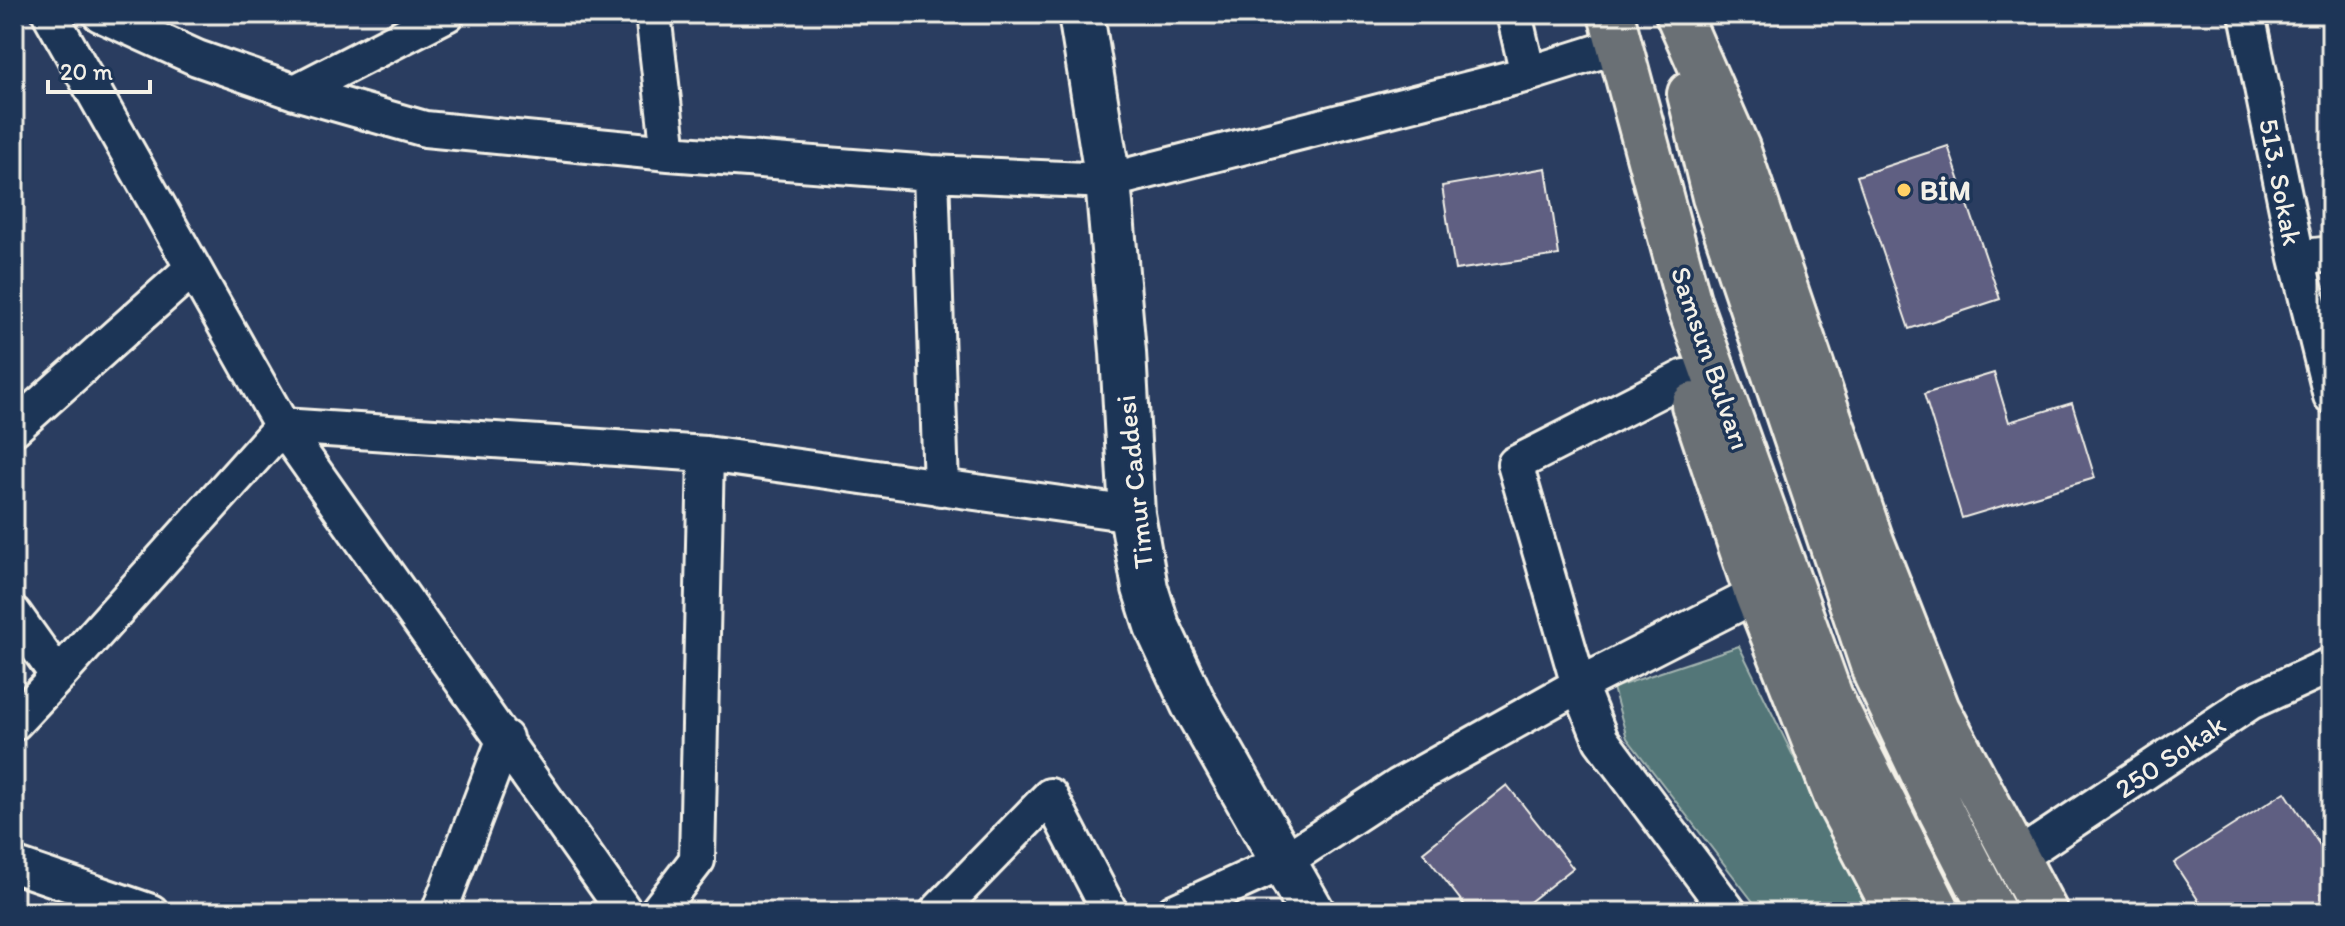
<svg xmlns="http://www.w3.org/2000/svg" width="2345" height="926" viewBox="0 0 2345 926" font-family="Itim,sans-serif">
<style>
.green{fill:#527678;stroke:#a3b4b0;stroke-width:2}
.building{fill:#5f5f82;stroke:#f4f1e8;stroke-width:2}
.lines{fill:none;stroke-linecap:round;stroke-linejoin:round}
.street-casing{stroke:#f4f1e8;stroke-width:40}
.secondary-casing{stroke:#f4f1e8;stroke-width:50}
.primary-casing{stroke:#f4f1e8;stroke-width:50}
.street{stroke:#1d3557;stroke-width:34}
.secondary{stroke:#1d3557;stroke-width:44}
.primary{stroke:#6a7074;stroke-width:44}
.poi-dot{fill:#ffd166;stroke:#1d3557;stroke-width:3}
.labels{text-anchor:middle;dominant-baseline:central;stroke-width:7;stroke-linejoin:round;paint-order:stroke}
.street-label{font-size:28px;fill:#f4f1e8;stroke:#1d3557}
.poi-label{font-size:28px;font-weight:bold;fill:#f4f1e8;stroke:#1d3557;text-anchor:start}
</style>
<rect width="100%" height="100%" fill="#2a3d60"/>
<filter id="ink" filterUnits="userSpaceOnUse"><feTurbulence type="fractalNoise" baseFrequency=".0125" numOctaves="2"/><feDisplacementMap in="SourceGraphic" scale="16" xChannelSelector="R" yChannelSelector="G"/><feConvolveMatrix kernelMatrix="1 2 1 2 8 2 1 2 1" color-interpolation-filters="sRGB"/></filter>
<g filter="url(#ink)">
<path class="green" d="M 1739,646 L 1870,912 L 1761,912 L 1627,738 L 1613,688 Z"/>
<path class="building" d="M 1948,146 L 2000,299 L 1909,329 L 1857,176 Z
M 1546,168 L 1559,255 L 1455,270 L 1442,186 Z
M 1994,373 L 2009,422 L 2072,403 L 2095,478 L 1962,518 L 1924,394 Z
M 1507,785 L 1573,868 L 1517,912 L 1470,912 L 1423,852 Z
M 2285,792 L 2331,862 L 2331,912 L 2206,912 L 2174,863 Z"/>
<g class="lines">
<defs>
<path id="street" d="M 50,14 L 282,426 L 625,912
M 100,14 L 197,58 L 295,92 L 425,129 L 669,153 L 931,173 L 1108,181 L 1528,74 L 1620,45
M 653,14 L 669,153
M 1514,14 L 1528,74
M 2247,14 L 2297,258 L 2331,396
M 295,92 L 447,14
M 931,173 L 941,488
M 2297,258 L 2331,254
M 1685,377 L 1515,464 L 1579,685 L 1601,740 L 1729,912
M 282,426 L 706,454 L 1132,514
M 14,428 L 193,268
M 14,614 L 58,676 L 14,723
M 58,676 L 282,426
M 2015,859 L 2250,702 L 2331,665
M 14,865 L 151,912
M 439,912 L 505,738
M 657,912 L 697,860 L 706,454
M 937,912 L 1050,796 L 1110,912
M 1174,912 L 1283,862 L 1399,786 L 1579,685 L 1757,594"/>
<path id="secondary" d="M 1081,14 L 1108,181 L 1123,352 L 1132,514 L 1145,588 L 1157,626 L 1193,703 L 1312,912"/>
<path id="primary" d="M 1611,14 L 1689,304 L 1830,697 L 1938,912
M 1678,14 L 1737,148 L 1871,541 L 1937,709 L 2045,912
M 1690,94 L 1715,197 L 1876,674 L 1942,813 L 1993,912
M 1694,405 L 1757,594 L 1837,798 L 1897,912"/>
</defs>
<use href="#street" class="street-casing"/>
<use href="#secondary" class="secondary-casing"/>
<use href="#primary" class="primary-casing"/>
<use href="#street" class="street"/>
<use href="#secondary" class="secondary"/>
<use href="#primary" class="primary"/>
</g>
</g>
<circle class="poi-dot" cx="1904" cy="190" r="8"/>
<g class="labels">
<g class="street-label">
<text transform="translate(2281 182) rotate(79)">513. Sokak</text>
<text transform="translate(1711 358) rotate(71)">Samsun Bulvarı</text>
<text transform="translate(1134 482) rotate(-96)">Timur Caddesi</text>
<text transform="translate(2170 756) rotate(-34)">250 Sokak</text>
</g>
<g class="poi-label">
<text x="1920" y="190">BİM</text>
</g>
</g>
<rect width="2345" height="926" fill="none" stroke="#1d3557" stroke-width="48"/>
<rect x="24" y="24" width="2297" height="878" fill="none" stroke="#f4f1e8" stroke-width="3" filter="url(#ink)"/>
<path d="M48 80v12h102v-12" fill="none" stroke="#f4f1e8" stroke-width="4"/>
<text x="60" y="80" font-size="24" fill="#f4f1e8" stroke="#1d3557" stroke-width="6" paint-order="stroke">20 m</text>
</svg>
